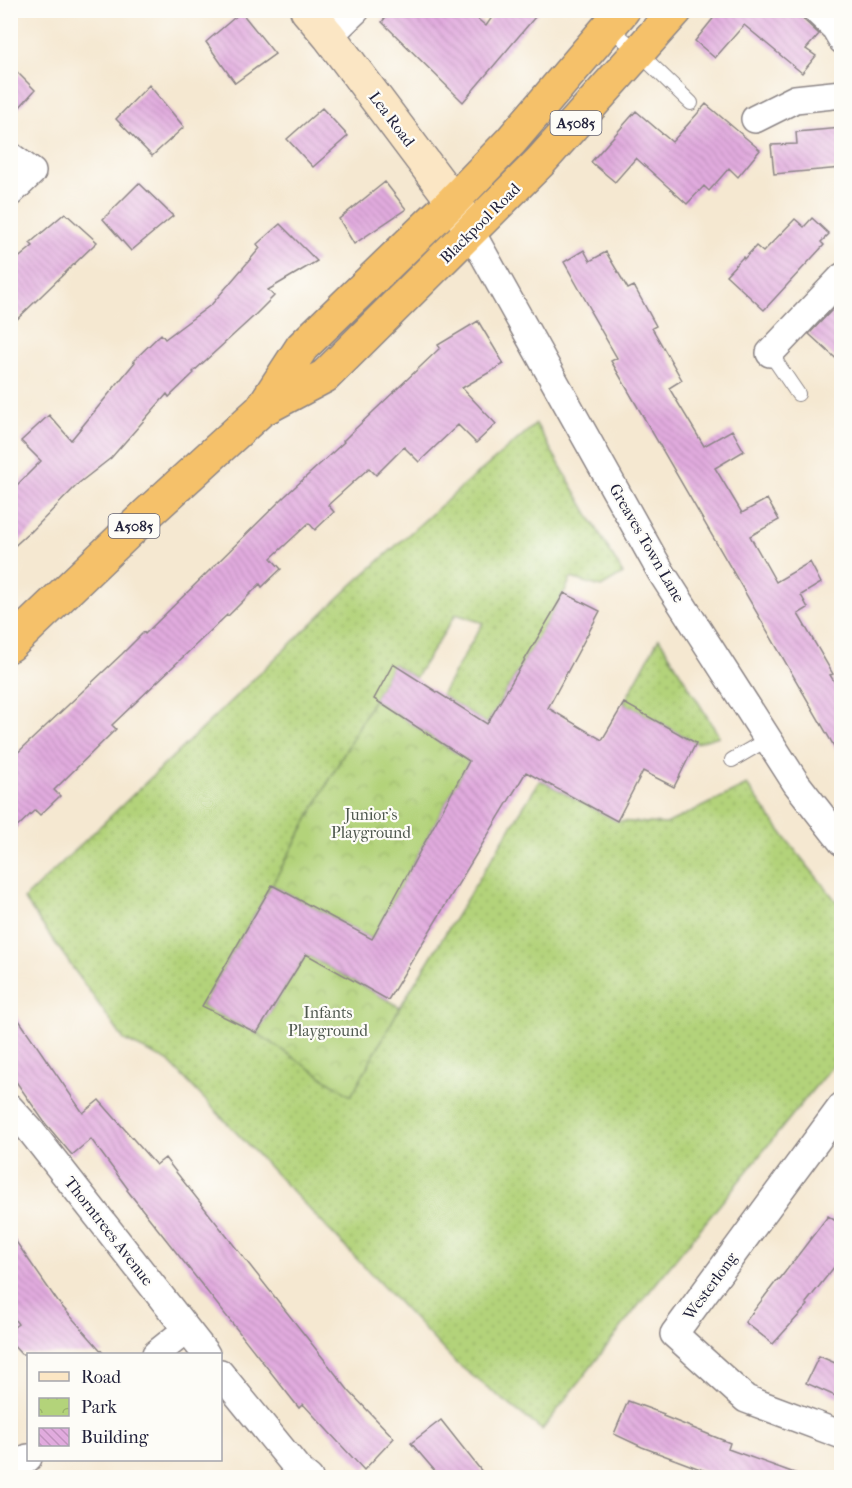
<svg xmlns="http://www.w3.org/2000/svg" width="852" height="1488" viewBox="0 0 852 1488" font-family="'IM FELL French Canon',serif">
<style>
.grass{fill:url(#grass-dots);stroke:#6a7a5a;stroke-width:1.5}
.park{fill:url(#park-crowns);stroke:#6a7a5a;stroke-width:1.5}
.building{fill:url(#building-back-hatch)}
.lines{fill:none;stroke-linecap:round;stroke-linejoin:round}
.lane-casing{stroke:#8c8586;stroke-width:16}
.street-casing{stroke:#8c8586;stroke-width:30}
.secondary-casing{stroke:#8c8586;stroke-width:36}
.highway-casing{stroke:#8c8586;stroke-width:36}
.lane{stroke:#fff;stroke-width:14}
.street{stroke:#fff;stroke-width:27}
.secondary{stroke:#fbe6c4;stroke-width:33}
.highway{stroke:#f5c16b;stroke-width:33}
.labels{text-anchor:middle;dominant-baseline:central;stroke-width:4.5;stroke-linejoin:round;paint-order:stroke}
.shield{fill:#fdfcf7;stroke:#646373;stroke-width:1.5}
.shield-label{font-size:15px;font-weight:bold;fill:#22223b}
.street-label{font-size:16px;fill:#22223b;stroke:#fdfcf7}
.park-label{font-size:16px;fill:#4e574e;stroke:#fdfcf7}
</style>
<defs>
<pattern id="grass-dots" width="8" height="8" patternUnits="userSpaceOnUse" patternTransform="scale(1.5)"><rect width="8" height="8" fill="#b3d37a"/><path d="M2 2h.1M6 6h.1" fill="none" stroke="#9ab56a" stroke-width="1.8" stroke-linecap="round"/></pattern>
<pattern id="park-crowns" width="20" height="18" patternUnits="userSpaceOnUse" patternTransform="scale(1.5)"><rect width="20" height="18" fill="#b3d37a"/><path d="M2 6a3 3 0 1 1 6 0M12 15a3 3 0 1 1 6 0" fill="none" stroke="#9ab56a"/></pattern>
<pattern id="building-back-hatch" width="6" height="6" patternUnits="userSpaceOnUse" patternTransform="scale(1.5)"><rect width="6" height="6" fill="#e1abde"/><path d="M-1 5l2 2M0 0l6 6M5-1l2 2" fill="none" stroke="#c193bf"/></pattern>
</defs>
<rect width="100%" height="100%" fill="#fdfcf7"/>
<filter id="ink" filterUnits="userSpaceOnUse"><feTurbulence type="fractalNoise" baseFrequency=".0167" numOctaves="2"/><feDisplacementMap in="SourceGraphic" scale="12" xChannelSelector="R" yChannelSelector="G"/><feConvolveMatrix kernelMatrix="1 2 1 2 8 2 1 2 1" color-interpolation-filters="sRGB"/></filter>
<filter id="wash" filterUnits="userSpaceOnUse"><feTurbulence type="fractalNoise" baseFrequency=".008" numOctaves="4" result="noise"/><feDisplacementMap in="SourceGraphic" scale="24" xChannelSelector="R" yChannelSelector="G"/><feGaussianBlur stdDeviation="1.35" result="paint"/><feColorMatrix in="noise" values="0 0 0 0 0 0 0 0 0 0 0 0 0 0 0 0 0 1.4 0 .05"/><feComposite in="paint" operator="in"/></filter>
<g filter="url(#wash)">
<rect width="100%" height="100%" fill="#f5e8d1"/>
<path class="grass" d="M 536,424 L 623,574 L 601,587 L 571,578 L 564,593 L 487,724 L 441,695 L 483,623 L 456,614 L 415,678 L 393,664 L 272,885 L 202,1006 L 257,1033 L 351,1096 L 400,1007 L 540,780 L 617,821 L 666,824 L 747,785 L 790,844 L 841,907 L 841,1055 L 645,1297 L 542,1430 L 456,1363 L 168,1061 L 124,1040 L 24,899 L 353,584 L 464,485 Z
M 659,638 L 719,736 L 696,743 L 624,703 Z"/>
<path class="park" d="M 374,699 L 469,761 L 372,939 L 272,885 Z
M 306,954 L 400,1007 L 351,1096 L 257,1033 Z"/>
<g id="blocks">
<path class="building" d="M 391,10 L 467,10 L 486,26 L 497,10 L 541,10 L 463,102 L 382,22 Z
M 720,10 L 801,10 L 801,15 L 805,21 L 819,34 L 806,49 L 816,56 L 802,73 L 744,25 L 715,58 L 695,41 Z
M 241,12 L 275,54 L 235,83 L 206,42 Z
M 10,65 L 35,90 L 10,118 Z
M 149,85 L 184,127 L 152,156 L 116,119 Z
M 706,104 L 760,150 L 738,177 L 729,168 L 709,191 L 704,186 L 687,204 L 636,158 L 615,182 L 591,162 L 636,111 L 672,142 Z
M 322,108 L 348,136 L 313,167 L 287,139 Z
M 842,128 L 842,168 L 774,174 L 771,145 L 797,144 L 796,132 Z
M 385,182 L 406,209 L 354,244 L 339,219 Z
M 139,183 L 173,216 L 131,251 L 103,219 Z
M 65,213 L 97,242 L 10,326 L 10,265 L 33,246 L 30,243 Z
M 812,218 L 829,234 L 821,242 L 824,245 L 764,310 L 726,275 L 743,257 L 744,259 L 756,246 L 763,252 L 795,219 L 804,227 Z
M 280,224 L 317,261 L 268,290 L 274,296 L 253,317 L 193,372 L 194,373 L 169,397 L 167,394 L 111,458 L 79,483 L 31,532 L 31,531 L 10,550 L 10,492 L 41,461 L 21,441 L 49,415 L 71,440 L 135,362 L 133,361 L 161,334 L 165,339 L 212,304 L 260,248 L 257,244 Z
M 584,250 L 590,261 L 606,252 L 628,289 L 634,286 L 656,326 L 652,328 L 682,380 L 669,388 L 704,446 L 732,430 L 744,451 L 715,468 L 742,513 L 767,499 L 779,520 L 750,536 L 776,582 L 810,562 L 821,583 L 801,595 L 808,608 L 798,614 L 833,674 L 830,675 L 842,694 L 842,760 L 611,361 L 617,358 L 590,311 L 591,310 L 564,262 Z
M 833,309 L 842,317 L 842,364 L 809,334 Z
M 478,321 L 504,364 L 462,388 L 496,424 L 476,443 L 458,425 L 419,462 L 404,447 L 376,475 L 369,468 L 328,505 L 334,512 L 315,530 L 309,523 L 271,558 L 281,569 L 262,587 L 260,584 L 228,616 L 227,615 L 112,725 L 116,729 L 54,790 L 60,796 L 40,815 L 35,810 L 10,834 L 10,760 L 122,654 L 144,632 L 145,634 L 284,497 L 344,442 L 343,441 L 355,429 L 440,348 L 438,345 Z
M 564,593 L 600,611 L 548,708 L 602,740 L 624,703 L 696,743 L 674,787 L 643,771 L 617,821 L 526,772 L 388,1000 L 306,954 L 257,1033 L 202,1006 L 272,885 L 372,939 L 469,761 L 374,699 L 393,664 L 487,724 Z
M 10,1007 L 83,1113 L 99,1100 L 156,1165 L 165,1158 L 349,1391 L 394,1438 L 364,1470 L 303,1404 L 299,1408 L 127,1190 L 128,1189 L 91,1139 L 72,1155 L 45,1123 L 10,1073 Z
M 828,1216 L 842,1225 L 842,1257 L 806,1303 L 808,1305 L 773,1344 L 745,1322 L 778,1279 L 779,1280 Z
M 10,1233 L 58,1302 L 104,1354 L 21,1354 L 10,1342 L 10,1330 L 18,1324 L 10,1313 Z
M 819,1356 L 842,1366 L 842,1399 L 806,1383 Z
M 628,1401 L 664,1414 L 663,1416 L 730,1443 L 728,1449 L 800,1475 L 799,1478 L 724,1478 L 642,1447 L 614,1434 Z
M 441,1420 L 487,1478 L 441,1478 L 411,1443 Z"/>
</g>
</g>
<g filter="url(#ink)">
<use href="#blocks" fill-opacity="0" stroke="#8c8586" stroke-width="1.5"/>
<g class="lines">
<defs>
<path id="lane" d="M 609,27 L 639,53 L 691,103
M 770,353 L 798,394
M 732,760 L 768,739"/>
<path id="street" d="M 816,10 L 835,28 L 842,40
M 329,36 L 356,10
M 755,119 L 795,99 L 842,94
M 10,156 L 32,172 L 10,193
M 471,232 L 661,572 L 796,783 L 842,842
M 770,353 L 842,277
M 842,1106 L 674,1334 L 746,1399 L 842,1435
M 10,1108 L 30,1130 L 206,1354
M 156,1354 L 186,1330
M 220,1373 L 298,1469 L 309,1478
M 10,1473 L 28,1458"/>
<path id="secondary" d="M 307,10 L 329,36 L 453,201 L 468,225"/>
<path id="highway" d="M 263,409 L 325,376 L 540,162 L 676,10
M 10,645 L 147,514 L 261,410 L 302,347 L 453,201 L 511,141 L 623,10"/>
</defs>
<use href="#lane" class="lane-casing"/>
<use href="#street" class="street-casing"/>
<use href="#secondary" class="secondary-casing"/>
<use href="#highway" class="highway-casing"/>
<use href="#lane" class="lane"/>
<use href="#street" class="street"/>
<use href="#secondary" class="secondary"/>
<use href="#highway" class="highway"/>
</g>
</g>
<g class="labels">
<g class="shield">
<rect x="550.5" y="111" width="51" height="24" rx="4.5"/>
<rect x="108.5" y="514" width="51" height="24" rx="4.5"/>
</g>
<g class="shield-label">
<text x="576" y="123">A5085</text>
<text x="134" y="526">A5085</text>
</g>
<g class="street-label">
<text transform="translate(392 119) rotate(53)">Lea Road</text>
<text transform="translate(480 223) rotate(-45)">Blackpool Road</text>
<text transform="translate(647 543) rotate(60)">Greaves Town Lane</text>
<text transform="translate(109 1231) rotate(52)">Thorntrees Avenue</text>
<text transform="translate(710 1286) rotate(-54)">Westerlong</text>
</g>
<g class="park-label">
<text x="371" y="814">Junior's<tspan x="371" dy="18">Playground</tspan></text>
<text x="328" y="1012">Infants<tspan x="328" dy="18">Playground</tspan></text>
</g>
</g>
<rect width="852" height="1488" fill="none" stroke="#fdfcf7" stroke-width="36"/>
<rect x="27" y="1353" width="195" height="108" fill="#fdfcf7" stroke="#a5a5ac" stroke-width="1.5"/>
<rect x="39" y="1372" width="30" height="9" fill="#fbe6c4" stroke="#a5a5ac" stroke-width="1.5"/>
<text x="81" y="1383" font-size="18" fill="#22223b">Road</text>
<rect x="39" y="1398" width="30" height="18" fill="url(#park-crowns)" stroke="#a5a5ac" stroke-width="1.5"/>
<text x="81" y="1413" font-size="18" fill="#22223b">Park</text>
<rect x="39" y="1428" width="30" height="18" fill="url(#building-back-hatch)" stroke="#a5a5ac" stroke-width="1.5"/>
<text x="81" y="1443" font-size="18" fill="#22223b">Building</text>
</svg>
